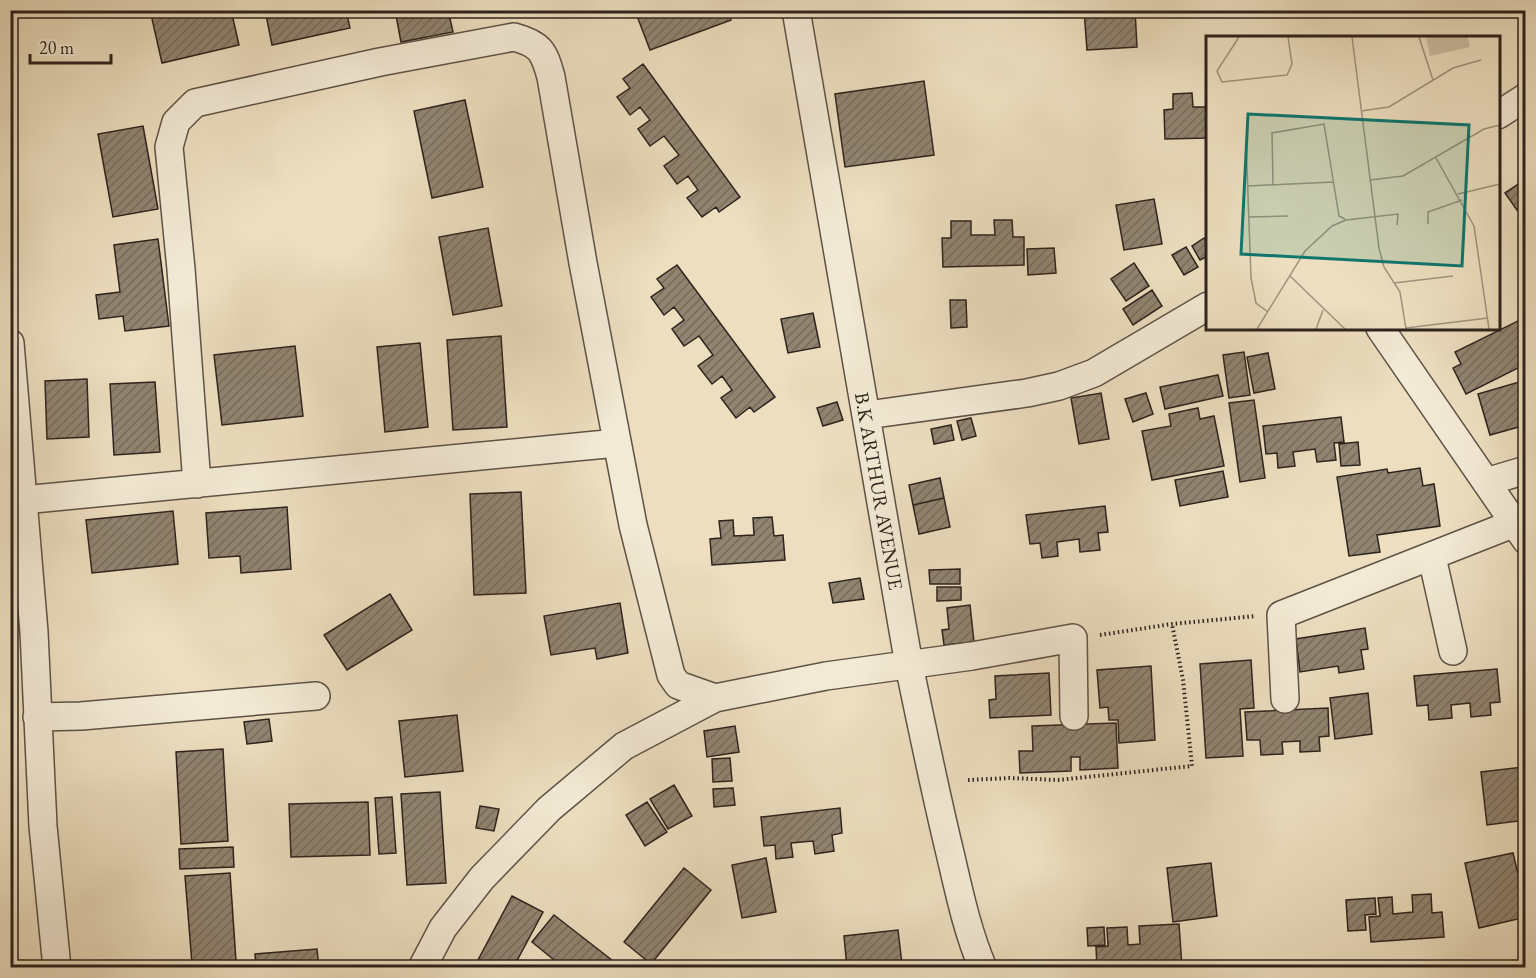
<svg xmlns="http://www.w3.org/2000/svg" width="1536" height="978" viewBox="0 0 1536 978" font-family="'EB Garamond',serif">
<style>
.building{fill:url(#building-hatch);stroke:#2e231d;stroke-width:1.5}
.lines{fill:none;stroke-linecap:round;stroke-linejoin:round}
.minor-casing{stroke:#5e5246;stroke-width:30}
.path{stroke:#2e231d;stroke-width:4;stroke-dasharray:1.5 3;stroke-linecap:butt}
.minor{stroke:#f3ead5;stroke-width:27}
.labels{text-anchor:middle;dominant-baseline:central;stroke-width:5;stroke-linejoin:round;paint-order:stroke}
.street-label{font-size:20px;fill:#2e231d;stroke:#f3ead5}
.inset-road{fill:none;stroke:#a0937e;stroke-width:1.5}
.view{fill:#0f766e;fill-opacity:0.15;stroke:#0f766e;stroke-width:3}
.inset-edge{fill:none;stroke:#2e231d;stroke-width:3}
</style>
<defs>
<pattern id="building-hatch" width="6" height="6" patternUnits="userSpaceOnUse" patternTransform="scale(1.5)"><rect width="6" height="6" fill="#918471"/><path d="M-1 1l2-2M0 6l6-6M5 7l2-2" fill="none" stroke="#776c5c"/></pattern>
</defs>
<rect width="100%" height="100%" fill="#ecdebf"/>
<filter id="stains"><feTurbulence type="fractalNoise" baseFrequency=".00333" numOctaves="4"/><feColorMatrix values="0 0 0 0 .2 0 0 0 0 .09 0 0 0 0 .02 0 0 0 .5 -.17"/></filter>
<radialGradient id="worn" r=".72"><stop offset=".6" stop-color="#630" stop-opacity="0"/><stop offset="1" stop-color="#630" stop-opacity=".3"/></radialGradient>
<path class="building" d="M 150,10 L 231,10 L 239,45 L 162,63 Z
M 265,10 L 346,10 L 350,28 L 272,45 Z
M 395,10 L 448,10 L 453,32 L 401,42 Z
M 652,10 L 727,10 L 731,20 L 650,50 L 637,16 Z
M 1084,10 L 1135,10 L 1137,47 L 1087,50 Z
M 643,64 L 740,197 L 719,212 L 716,207 L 702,217 L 687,198 L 698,190 L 688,176 L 677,184 L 664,166 L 679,155 L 664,136 L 650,146 L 638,129 L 650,120 L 640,107 L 630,115 L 617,97 L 630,88 L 623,79 Z
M 924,81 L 934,155 L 845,167 L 835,94 Z
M 1192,93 L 1193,107 L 1208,107 L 1208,138 L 1165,139 L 1164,110 L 1173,109 L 1173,94 Z
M 465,100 L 483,187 L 432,198 L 414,111 Z
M 143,126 L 158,209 L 113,217 L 98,134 Z
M 1526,179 L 1526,223 L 1505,193 Z
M 1154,199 L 1162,244 L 1124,250 L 1116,205 Z
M 994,220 L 1012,220 L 1013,237 L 1024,237 L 1024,265 L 943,267 L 942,238 L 951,238 L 951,221 L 971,221 L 971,235 L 995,235 Z
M 488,228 L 502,306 L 453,315 L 439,237 Z
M 1204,238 L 1208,244 L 1208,256 L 1200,260 L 1192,246 Z
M 158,239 L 169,326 L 125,331 L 123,316 L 99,319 L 96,295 L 120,292 L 114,245 Z
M 1186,247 L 1198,267 L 1184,275 L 1172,255 Z
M 1054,248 L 1056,273 L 1028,275 L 1027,249 Z
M 1134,263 L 1149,286 L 1126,301 L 1111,279 Z
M 677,265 L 775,397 L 754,412 L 750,407 L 736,418 L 721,398 L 732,390 L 722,376 L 712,384 L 698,366 L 713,355 L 699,336 L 684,346 L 672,329 L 684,320 L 674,307 L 664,315 L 651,297 L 664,288 L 657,279 Z
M 1152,290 L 1162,306 L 1133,325 L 1123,309 Z
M 950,300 L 966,300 L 967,327 L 951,328 Z
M 813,313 L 820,347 L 788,353 L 781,319 Z
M 1526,317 L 1526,364 L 1466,394 L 1453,368 L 1461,364 L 1455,352 Z
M 501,336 L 507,427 L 453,430 L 447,340 Z
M 420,343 L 428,427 L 385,432 L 377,347 Z
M 295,346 L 303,416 L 222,425 L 214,355 Z
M 1244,352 L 1250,395 L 1229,398 L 1223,355 Z
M 1268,353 L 1275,389 L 1254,393 L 1247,357 Z
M 1218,375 L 1223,396 L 1165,409 L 1160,387 Z
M 87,379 L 89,437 L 47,439 L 45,381 Z
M 1526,380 L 1526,425 L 1490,435 L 1478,394 Z
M 155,382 L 160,452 L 114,455 L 110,384 Z
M 1101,393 L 1109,439 L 1079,444 L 1071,398 Z
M 1146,393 L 1153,414 L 1133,422 L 1125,399 Z
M 1254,400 L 1265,478 L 1240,482 L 1229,403 Z
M 837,402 L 843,420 L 823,426 L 817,408 Z
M 1198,408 L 1200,419 L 1214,416 L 1224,466 L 1152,480 L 1142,431 L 1171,426 L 1169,414 Z
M 1341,417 L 1344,442 L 1334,443 L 1336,460 L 1317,462 L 1315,449 L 1293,452 L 1295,466 L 1278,468 L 1277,453 L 1266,454 L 1263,426 Z
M 971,418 L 976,436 L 962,440 L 957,421 Z
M 951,425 L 954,440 L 934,444 L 931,429 Z
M 1358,442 L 1360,465 L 1341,466 L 1339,444 Z
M 1420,468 L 1423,486 L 1434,484 L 1440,526 L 1377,535 L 1380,552 L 1349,556 L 1337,477 L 1387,469 L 1388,473 Z
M 1223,471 L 1228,497 L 1180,506 L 1175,480 Z
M 940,478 L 944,498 L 913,505 L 909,485 Z
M 521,492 L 526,593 L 474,595 L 470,494 Z
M 944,498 L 950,527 L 919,534 L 913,505 Z
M 1105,506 L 1108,532 L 1098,533 L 1100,550 L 1080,552 L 1079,539 L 1057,542 L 1058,556 L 1042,558 L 1040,543 L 1030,544 L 1026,515 Z
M 287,507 L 291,569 L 241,573 L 240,556 L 209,558 L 206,513 Z
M 173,511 L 178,564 L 92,573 L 86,520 Z
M 772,517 L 774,536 L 783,535 L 785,560 L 712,565 L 710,539 L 721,538 L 719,521 L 733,520 L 734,536 L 754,535 L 753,518 Z
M 960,569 L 960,584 L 930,584 L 929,570 Z
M 860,578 L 864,599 L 833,603 L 829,583 Z
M 937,587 L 961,587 L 961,600 L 937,601 Z
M 390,594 L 412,630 L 347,670 L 324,635 Z
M 620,603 L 628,653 L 597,659 L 595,648 L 551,655 L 544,616 Z
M 970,605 L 974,642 L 944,645 L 942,630 L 949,629 L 947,608 Z
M 1365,628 L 1368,649 L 1361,650 L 1364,669 L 1339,673 L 1338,666 L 1300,672 L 1296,639 Z
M 10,655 L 14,655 L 15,689 L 10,689 Z
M 1251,660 L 1254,708 L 1240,709 L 1243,756 L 1206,758 L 1200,664 Z
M 1151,666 L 1155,740 L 1119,743 L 1118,720 L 1109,720 L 1108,707 L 1100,708 L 1097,670 Z
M 1497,669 L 1500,702 L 1490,703 L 1491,715 L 1471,717 L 1470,703 L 1451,705 L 1452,718 L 1429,720 L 1428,705 L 1417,706 L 1414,676 Z
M 1049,673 L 1051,715 L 990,718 L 989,700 L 996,699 L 995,676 Z
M 1368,693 L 1372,734 L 1335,739 L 1330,698 Z
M 1328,708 L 1329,736 L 1319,737 L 1320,751 L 1300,752 L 1300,741 L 1282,742 L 1283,754 L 1261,755 L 1260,740 L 1247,740 L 1245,712 Z
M 457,715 L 463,771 L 405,777 L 399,721 Z
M 269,719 L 272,741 L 247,744 L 244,722 Z
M 1116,723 L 1118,768 L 1080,770 L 1080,757 L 1071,757 L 1071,771 L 1020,773 L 1019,751 L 1033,751 L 1032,726 Z
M 735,726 L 739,752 L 707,757 L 704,731 Z
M 223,749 L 228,841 L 181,844 L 176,752 Z
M 730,758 L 732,781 L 713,782 L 712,759 Z
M 1523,767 L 1526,820 L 1487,825 L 1481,772 Z
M 674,785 L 692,816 L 668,829 L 650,799 Z
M 733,788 L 735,805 L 714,807 L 713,789 Z
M 440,792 L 446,883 L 407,885 L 401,794 Z
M 392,797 L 396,853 L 379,854 L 375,798 Z
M 368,802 L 370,855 L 291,857 L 289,804 Z
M 647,802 L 667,832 L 645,846 L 626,815 Z
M 480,806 L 499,809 L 494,831 L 476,828 Z
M 840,808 L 842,833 L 832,835 L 834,851 L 815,854 L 813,841 L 791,843 L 793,857 L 776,859 L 775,845 L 764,846 L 761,817 Z
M 233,847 L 234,867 L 180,869 L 179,849 Z
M 1513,853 L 1526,908 L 1526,917 L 1479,928 L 1465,863 Z
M 766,858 L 776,912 L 742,918 L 732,865 Z
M 1211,863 L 1217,916 L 1173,922 L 1167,868 Z
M 684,868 L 711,890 L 651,964 L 624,942 Z
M 230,873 L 236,961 L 192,964 L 185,876 Z
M 1431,894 L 1432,913 L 1442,912 L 1444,937 L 1371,942 L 1369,917 L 1380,916 L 1378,898 L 1392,897 L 1393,914 L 1413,912 L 1412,895 Z
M 512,896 L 543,912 L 513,968 L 493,968 L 478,960 Z
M 1375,898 L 1376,914 L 1365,915 L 1366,930 L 1348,931 L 1346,900 Z
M 554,915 L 622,968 L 564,968 L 532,942 Z
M 1179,924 L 1182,967 L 1097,968 L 1096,947 L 1108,946 L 1107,928 L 1127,927 L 1128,945 L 1140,944 L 1139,926 Z
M 1104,927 L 1105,945 L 1088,946 L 1087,928 Z
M 898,930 L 902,964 L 870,968 L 847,968 L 844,936 Z
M 317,949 L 319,968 L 256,968 L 255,954 Z"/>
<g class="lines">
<defs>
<path id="minor" d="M 796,10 L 909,665 C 922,728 935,791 950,853 C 959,891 967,931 983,968
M 1498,115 L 1526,97
M 1380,328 L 1526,540
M 10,343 L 34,632 L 43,826 L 57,968
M 867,415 L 1027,393 L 1059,386 L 1094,373 L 1208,306
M 1486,482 L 1526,470
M 197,484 L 181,269 L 169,147 L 176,122 L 195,103 L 380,62 L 514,37 C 540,44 544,51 551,77 L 583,263 L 633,525 L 671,675 L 678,685 L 715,698
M 23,500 L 617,443
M 1432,557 L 1453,651
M 1285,699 L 1281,615 L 1515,523
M 37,717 L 81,716 L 316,696
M 422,968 L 443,928 L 482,878 L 549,809 L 624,746 L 715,698 L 826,676 L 972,656 L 1073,638 L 1074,716"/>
</defs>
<use href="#minor" class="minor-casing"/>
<path class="path" d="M 1100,635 L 1172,624 L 1256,616
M 968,780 L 1009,778 L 1058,780 L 1192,766 L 1183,680 L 1172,624"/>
<use href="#minor" class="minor"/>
</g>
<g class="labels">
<g class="street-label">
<text transform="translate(879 491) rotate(80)">B.K ARTHUR AVENUE</text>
</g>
</g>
<g transform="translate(1206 36)">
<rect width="294" height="294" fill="#ecdebf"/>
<path d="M 220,1 L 262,1 L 264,11 L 224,20 Z" fill="#ccbea3"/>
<path class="inset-road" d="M 33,1 L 11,35 L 16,46 L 81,39 L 86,28 L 82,1M 146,1 L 173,212 L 178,231 L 194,256 L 200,293M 213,1 L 227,44M 155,75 L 183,71 L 247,32 L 275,24M 40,104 L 45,242 L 50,267 L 62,276M 230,122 L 268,190 L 283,293M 164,144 L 197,140 L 278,93 L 294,89M 67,149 L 66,97 L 118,88 L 133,180 L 139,183M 42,150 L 127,146M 252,158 L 294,148M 42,181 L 82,180M 222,188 L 222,176 L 256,164M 84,240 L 139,293M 188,247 L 247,240M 200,292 L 282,282M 51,293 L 99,215 L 126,190 L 140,184 L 192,178 L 191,189M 110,293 L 117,274"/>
<path class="view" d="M 42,78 L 263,89 L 256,230 L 35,218 Z"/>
<rect width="294" height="294" class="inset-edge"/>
</g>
<rect width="1536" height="978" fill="none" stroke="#ecdebf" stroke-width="36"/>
<rect x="12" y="12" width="1512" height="954" fill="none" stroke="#2e231d" stroke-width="3"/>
<rect x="18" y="18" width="1500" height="942" fill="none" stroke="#2e231d" stroke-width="1.5"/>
<path d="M30 54v9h81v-9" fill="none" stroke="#2e231d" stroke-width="3"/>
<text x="39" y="54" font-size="18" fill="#2e231d" stroke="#f3ead5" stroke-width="4.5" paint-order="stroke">20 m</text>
<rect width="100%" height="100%" filter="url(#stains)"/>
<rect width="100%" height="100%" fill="url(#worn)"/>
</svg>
